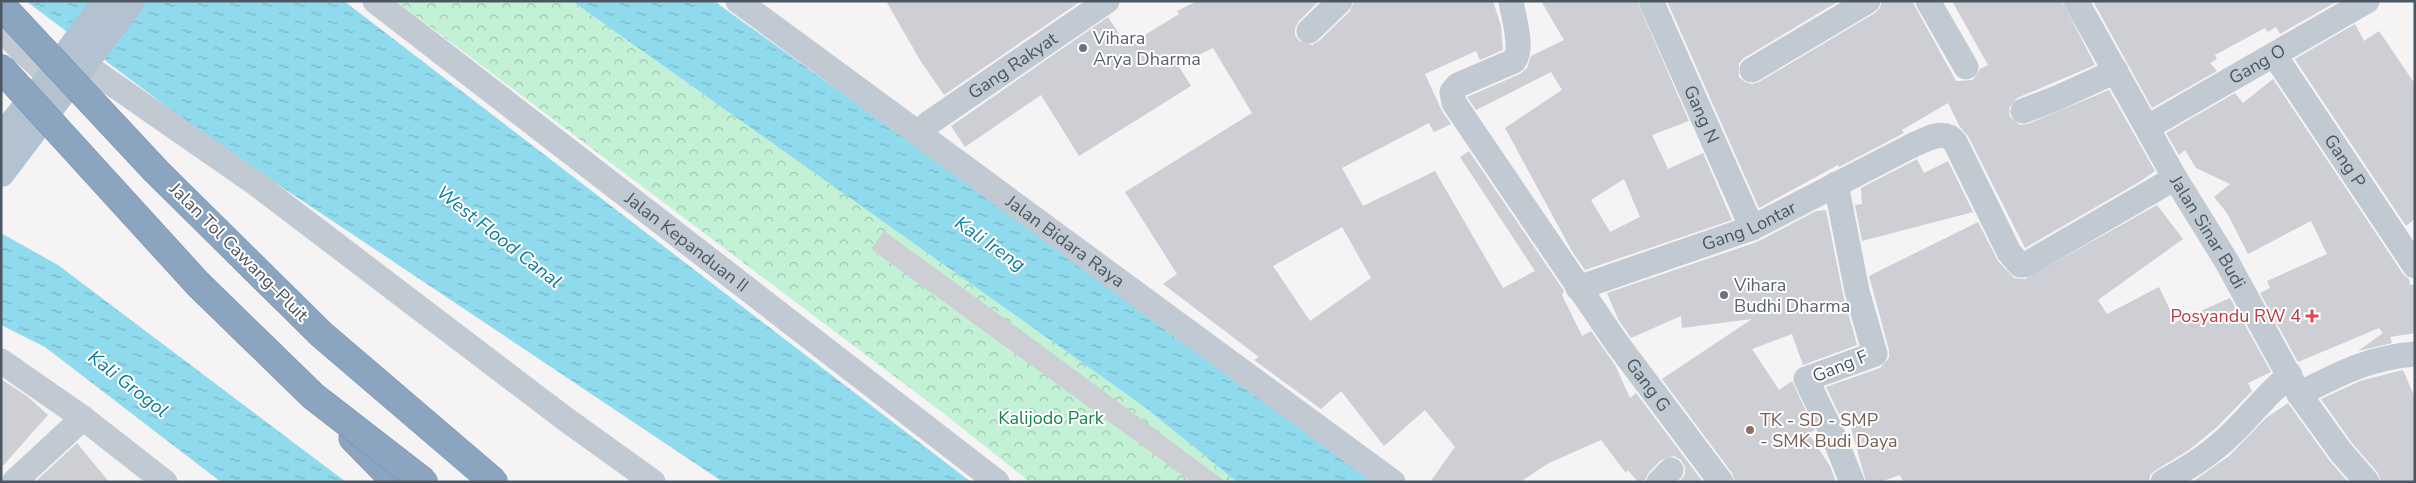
<svg xmlns="http://www.w3.org/2000/svg" width="2416" height="483" viewBox="0 0 2416 483" font-family="'Nunito Sans',sans-serif">
<style>
.forest{fill:url(#forest-crowns)}
.water{fill:url(#water-ripples)}
.building{fill:#cdcfd5;fill-rule:evenodd}
.lines{fill:none;stroke-linecap:round;stroke-linejoin:round}
.highway-casing{stroke:#7690ad;stroke-width:29}
.minor{stroke:#c1cad2;stroke-width:25}
.major{stroke:#b3c2d1;stroke-width:28}
.highway{stroke:#8ba5c1;stroke-width:28}
.highway-bridge-casing{stroke:#7690ad;stroke-width:29;stroke-linecap:butt}
.highway-bridge{stroke:#8ba5c1;stroke-width:28}
.worship-dot{fill:#6b7280;stroke:#fff;stroke-width:2}
.health-dot{fill:#e0444e;stroke:#fff;stroke-width:2}
.education-dot{fill:#8d6e63;stroke:#fff;stroke-width:2}
.labels{text-anchor:middle;dominant-baseline:central;stroke-width:4;stroke-linejoin:round;paint-order:stroke}
.worship-label{font-size:18px;fill:#5b616d;stroke:#fff;text-anchor:start}
.street-label{font-size:18px;fill:#4a5661;stroke:#fff}
.health-label{font-size:18px;fill:#be3a42;stroke:#fff;text-anchor:end}
.park-label{font-size:18px;fill:#17864f;stroke:#fff}
.education-label{font-size:18px;fill:#785e54;stroke:#fff;text-anchor:start}
.water-label{font-size:19px;font-style:italic;fill:#0c7c9b;stroke:#fff}
</style>
<defs>
<pattern id="forest-crowns" width="20" height="18" patternUnits="userSpaceOnUse" patternTransform="scale(1.25)"><rect width="20" height="18" fill="#c3f1d5"/><path d="M2 6a3 3 0 1 1 6 0M12 15a3 3 0 1 1 6 0" fill="none" stroke="#a0c6b0"/></pattern>
<pattern id="water-ripples" width="26" height="14" patternUnits="userSpaceOnUse" patternTransform="scale(1.25)"><rect width="26" height="14" fill="#90daee"/><path d="M2 4q2-2 4 0t4 0M15 11q2-2 4 0t4 0" fill="none" stroke="#78b4c4"/></pattern>
</defs>
<rect width="100%" height="100%" fill="#f5f3f3"/>
<path class="forest" d="M 396,1 L 572,1 L 1146,408 L 1237,482 L 1030,482 L 947,416 Z"/>
<path class="water" d="M 26,1 L 344,1 L 971,482 L 723,482 L 207,137 Z
M 572,1 L 714,1 L 1385,482 L 1237,482 L 1146,408 Z
M 1,233 L 58,265 L 346,482 L 221,482 L 45,347 L 1,325 Z"/>
<path class="building" d="M 886,1 L 1081,1 L 944,95 L 920,60 Z
M 1197,1 L 1319,1 L 1299,21 L 1295,28 L 1295,35 L 1299,41 L 1312,45 L 1319,41 L 1350,11 L 1354,1 L 1493,1 L 1501,26 L 1503,50 L 1480,60 L 1476,51 L 1425,74 L 1442,111 L 1451,124 L 1434,132 L 1429,123 L 1342,168 L 1363,206 L 1435,171 L 1503,288 L 1535,271 L 1460,157 L 1469,151 L 1564,291 L 1562,295 L 1582,336 L 1591,331 L 1615,365 L 1630,398 L 1636,393 L 1703,482 L 1680,482 L 1685,474 L 1685,467 L 1681,460 L 1674,456 L 1661,460 L 1649,472 L 1645,480 L 1638,482 L 1628,470 L 1626,473 L 1601,440 L 1549,463 L 1520,482 L 1430,482 L 1455,447 L 1425,410 L 1384,446 L 1341,391 L 1321,409 L 1254,360 L 1259,357 L 1163,284 L 1177,274 L 1125,192 L 1252,113 L 1213,48 L 1178,65 L 1191,86 L 1079,156 L 1041,95 L 965,147 L 951,126 L 1108,17 L 1127,46 L 1179,14 L 1177,11 ZM 1342,227 L 1371,278 L 1310,321 L 1273,266 Z
M 1541,1 L 1637,1 L 1689,121 L 1652,135 L 1668,169 L 1703,153 L 1732,220 L 1585,270 L 1573,253 L 1505,128 L 1562,90 L 1551,72 L 1476,110 L 1467,97 L 1520,74 L 1527,68 L 1531,56 L 1564,40 ZM 1624,179 L 1640,217 L 1610,232 L 1591,200 Z
M 1667,1 L 1839,1 L 1744,58 L 1739,63 L 1739,77 L 1745,82 L 1752,84 L 1759,82 L 1875,13 L 1880,8 L 1882,1 L 1912,1 L 1956,81 L 1973,80 L 1980,69 L 1988,65 L 1952,1 L 2062,1 L 2095,65 L 2017,98 L 2009,108 L 2010,117 L 2020,125 L 2028,124 L 2109,90 L 2155,171 L 2139,182 L 2025,248 L 1968,136 L 1960,127 L 1948,103 L 1902,130 L 1904,133 L 1839,167 L 1838,165 L 1759,208 Z
M 2093,1 L 2338,1 L 2280,34 L 2276,27 L 2268,32 L 2265,28 L 2215,55 L 2217,59 L 2210,63 L 2217,71 L 2152,108 Z
M 2355,24 L 2364,41 L 2379,31 L 2415,84 L 2415,219 L 2406,226 L 2296,61 L 2295,59 Z
M 2273,79 L 2403,274 L 2409,279 L 2410,285 L 2415,284 L 2415,333 L 2390,337 L 2392,343 L 2358,351 L 2383,333 L 2379,328 L 2298,362 L 2260,293 L 2270,288 L 2267,281 L 2327,254 L 2311,221 L 2248,254 L 2227,213 L 2214,197 L 2230,184 L 2196,168 L 2185,150 L 2179,155 L 2166,133 L 2235,93 L 2243,103 Z
M 1917,159 L 1924,173 L 1948,161 L 1973,212 L 1862,241 L 1855,205 L 1862,204 L 1861,188 Z
M 2157,205 L 2183,239 L 2098,300 L 2107,314 L 2159,287 L 2176,322 L 2230,298 L 2271,372 L 2248,383 L 2252,391 L 2217,427 L 2189,450 L 2156,470 L 2150,475 L 2149,482 L 1903,482 L 1900,475 L 1880,482 L 1866,482 L 1846,410 L 1839,414 L 1826,387 L 1880,368 L 1889,358 L 1889,350 L 1869,276 L 1978,222 L 1998,261 L 2014,278 L 2025,279 Z
M 1826,210 L 1843,294 L 1857,345 L 1803,365 L 1792,334 L 1752,349 L 1779,390 L 1792,381 L 1815,430 L 1809,434 L 1830,466 L 1836,482 L 1735,482 L 1732,473 L 1662,379 L 1752,319 L 1682,328 L 1681,316 L 1631,338 L 1618,319 L 1607,293 L 1757,242 L 1816,211 Z
M 884,231 L 1044,347 L 1226,482 L 1192,482 L 871,249 Z
M 2403,370 L 2415,398 L 2415,482 L 2381,482 L 2378,473 L 2352,443 L 2321,399 L 2360,381 Z
M 1,379 L 28,397 L 48,415 L 1,468 Z
M 2288,403 L 2329,460 L 2348,482 L 2192,482 L 2229,456 L 2266,418 Z
M 77,443 L 109,482 L 35,482 Z"/>
<g class="lines">
<defs>
<path id="highway" d="M 353,438 L 396,482"/>
</defs>
<use href="#highway" class="highway-casing"/>
<g class="minor">
<path id="s1" d="M 375,1 L 997,482"/>
<path id="s2" d="M 738,1 L 1393,482"/>
<path id="s3" d="M 1511,1 C 1513,16 1524,49 1514,61 L 1458,85 L 1452,92 L 1454,103 L 1616,342 L 1721,482"/>
<path id="s4" d="M 1651,1 L 1752,228"/>
<path d="M 1928,1 L 1966,67"/>
<path id="s5" d="M 2076,1 L 2175,178 L 2227,262 L 2299,394 L 2341,452 L 2367,482"/>
<path d="M 1,28 L 20,49 L 65,90"/>
<path d="M 1309,31 L 1340,1"/>
<path id="s6" d="M 2275,56 L 2415,266"/>
<path d="M 85,65 L 255,183 L 564,418 L 653,482"/>
<path d="M 1752,70 L 1868,1"/>
<path d="M 2023,111 L 2057,98 L 2116,71"/>
<path id="s7" d="M 2148,127 L 2367,1"/>
<path id="s8" d="M 919,132 L 929,123 L 1107,1"/>
<path d="M 1836,184 L 1857,291 L 1875,354 L 1806,379 L 1834,437 L 1852,482"/>
<path id="s9" d="M 1578,288 L 1752,228 L 1915,144 C 1928,139 1944,128 1955,142 L 2009,252 L 2020,265 L 2025,265 L 2175,178"/>
<path d="M 1,361 L 83,418 L 165,482"/>
<path d="M 2299,394 C 2341,373 2368,358 2415,354"/>
<path d="M 14,482 L 83,418"/>
<path d="M 1659,482 L 1671,470"/>
<path d="M 2163,482 C 2186,469 2208,456 2227,438 C 2249,418 2266,394 2290,375"/>
</g>
<path class="major" d="M 1,138 L 50,78 L 106,1
M 1,173 L 131,1"/>
<use href="#highway" class="highway"/>
<defs>
<path id="highway-bridge" d="M 1,5 L 156,171 L 321,334 L 494,482
M 1,68 L 198,284 L 313,396 L 424,482"/>
</defs>
<use href="#highway-bridge" class="highway-bridge-casing"/>
<use href="#highway-bridge" class="highway-bridge"/>
</g>
<g class="worship-dot">
<circle cx="1083" cy="48" r="5"/>
<circle cx="1724" cy="295" r="5"/>
</g>
<path class="health-dot" d="M2309.5 308.5h5v5h5v5h-5v5h-5v-5h-5v-5h5z"/>
<circle class="education-dot" cx="1750" cy="430" r="5"/>
<g class="labels">
<g class="worship-label">
<text x="1093" y="38">Vihara<tspan x="1093" dy="21">Arya Dharma</tspan></text>
<text x="1734" y="285">Vihara<tspan x="1734" dy="21">Budhi Dharma</tspan></text>
</g>
<g class="street-label">
<text stroke="none"><textPath href="#s7" startOffset="126">Gang O</textPath></text>
<text stroke="none"><textPath href="#s8" startOffset="115">Gang Rakyat</textPath></text>
<text stroke="none"><textPath href="#s4" startOffset="124">Gang N</textPath></text>
<text stroke="none"><textPath href="#s6" startOffset="126">Gang P</textPath></text>
<text stroke="none"><textPath href="#s9" startOffset="182">Gang Lontar</textPath></text>
<text stroke="none"><textPath href="#s5" startOffset="266">Jalan Sinar Budi</textPath></text>
<text stroke="none"><textPath href="#s2" startOffset="406">Jalan Bidara Raya</textPath></text>
<text stroke="none"><textPath href="#s1" startOffset="394">Jalan Kepanduan II</textPath></text>
<text transform="translate(239 252) rotate(45)">Jalan Tol Cawang–Pluit</text>
<text transform="translate(1840 366) rotate(-22)">Gang F</text>
<text stroke="none"><textPath href="#s3" startOffset="485">Gang G</textPath></text>
</g>
<g class="health-label">
<text x="2301" y="316">Posyandu RW 4</text>
</g>
<g class="park-label">
<text x="1051" y="418">Kalijodo Park</text>
</g>
<g class="education-label">
<text x="1760" y="420">TK - SD - SMP<tspan x="1760" dy="21">- SMK Budi Daya</tspan></text>
</g>
<g class="water-label">
<text transform="translate(499 237) rotate(38)">West Flood Canal</text>
<text transform="translate(990 244) rotate(35)">Kali Ireng</text>
<text transform="translate(128 384) rotate(38)">Kali Grogol</text>
</g>
</g>
<rect width="2416" height="483" fill="none" stroke="#4a5661" stroke-width="5"/>
</svg>
